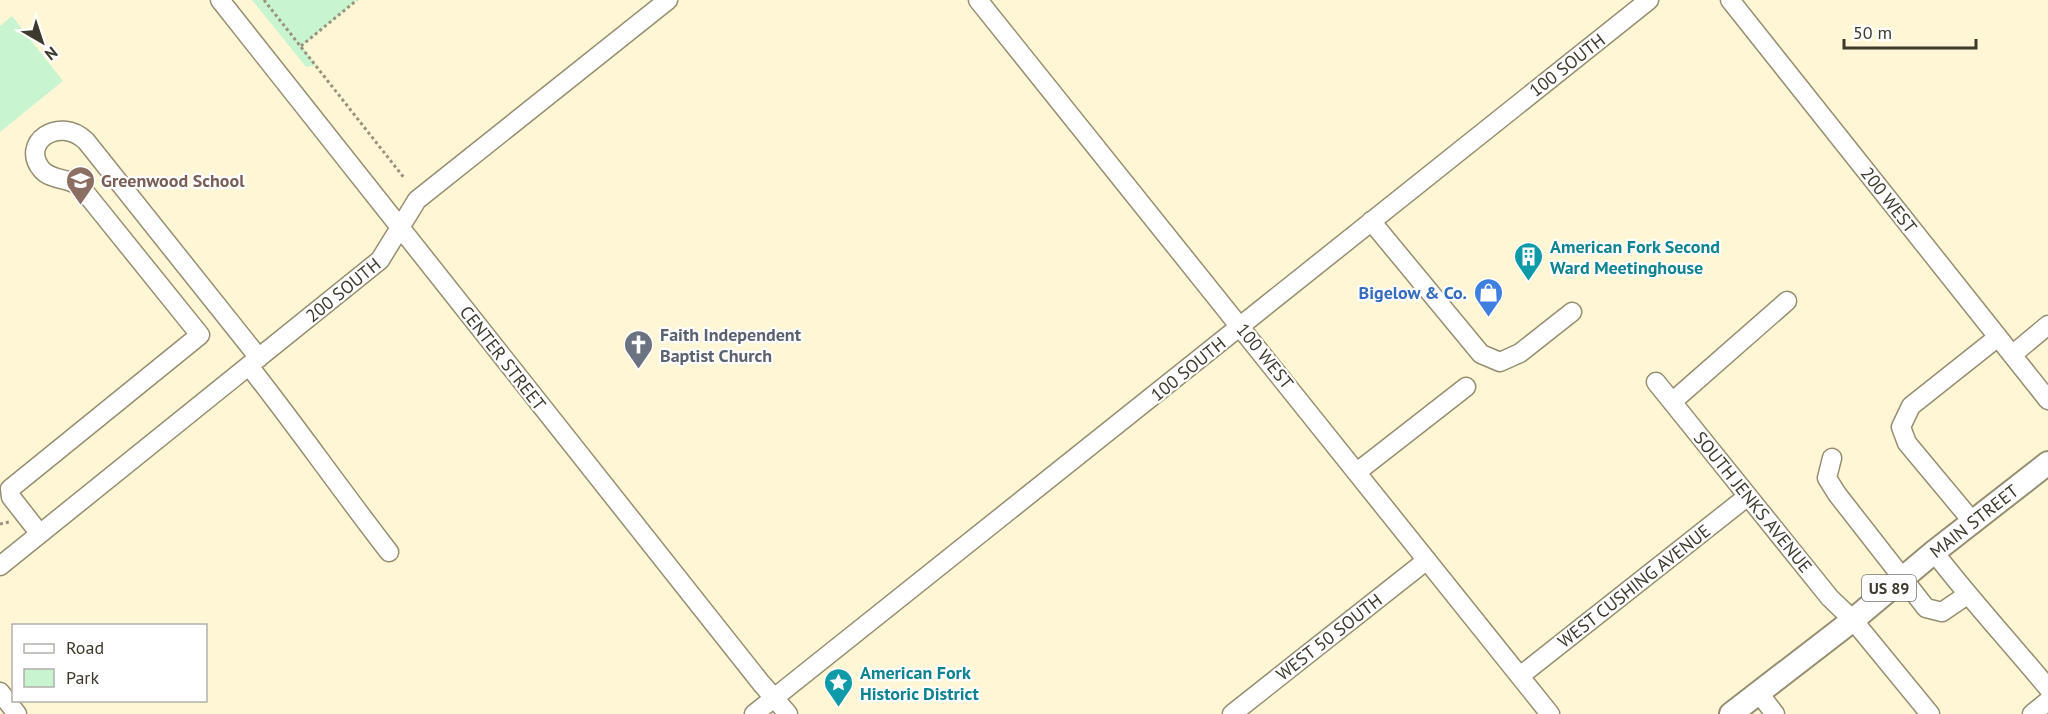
<svg xmlns="http://www.w3.org/2000/svg" width="2048" height="714" viewBox="0 0 2048 714" font-family="'PT Sans',sans-serif">
<style>
.green{fill:#c8f5cf}
.lines{fill:none;stroke-linecap:round;stroke-linejoin:round}
.minor-casing{stroke:#968e71;stroke-width:21}
.major-casing{stroke:#968e71;stroke-width:26}
.path{stroke:#99927d;stroke-width:3;stroke-dasharray:3 3;stroke-linecap:butt}
.minor{stroke:#fff;stroke-width:18}
.major{stroke:#fff;stroke-width:22}
.labels{text-anchor:middle;dominant-baseline:central;stroke-width:4.5;stroke-linejoin:round;paint-order:stroke}
.shield{fill:#fff;stroke:#77746c;stroke-width:1.5}
.shield-label{font-size:16px;font-weight:bold;fill:#3d392d}
.street-label{font-size:18px;fill:#3d392d;stroke:#fff}
.education-label{font-size:18px;font-weight:bold;fill:#785e54;stroke:#fff;text-anchor:start}
.culture-label{font-size:18px;font-weight:bold;fill:#0d838f;stroke:#fff;text-anchor:start}
.shop-label{font-size:18px;font-weight:bold;fill:#366cbe;stroke:#fff;text-anchor:end}
.worship-label{font-size:18px;font-weight:bold;fill:#5b616d;stroke:#fff;text-anchor:start}
</style>
<rect width="100%" height="100%" fill="#fff6d6"/>
<path class="green" d="M 252,0 L 357,0 L 302,46 L 316,65 L 306,67 Z
M 12,16 L 63,81 L 0,132 L 0,26 Z"/>
<g class="lines">
<defs>
<path id="minor" d="M 220,0 L 761,683 L 788,714
M 978,0 L 1550,714
M 1730,0 L 2048,400
M 1371,221 L 1481,354 L 1500,362 L 1520,353 L 1572,312
M 2012,355 L 2048,325
M 249,366 C 297,427 341,490 389,552
M 1656,382 L 1830,598 L 1853,620 L 1930,714
M 1672,402 L 1787,301
M 1832,458 L 1827,478 L 1837,494 L 1926,608 L 1942,612 L 1967,595
M 1357,472 L 1466,387
M 1972,521 L 1907,443 L 1901,427 L 1911,406 L 1998,337
M 40,534 L 11,497 L 10,489 L 200,335 L 80,186 C 68,178 51,180 42,170 C 19,143 59,115 86,141 L 259,358
M 1934,552 C 1970,599 2010,642 2048,688
M 0,566 L 380,260 L 417,200 L 668,0
M 1520,676 L 1748,496
M 0,692 L 17,714
M 1758,692 L 1775,714
M 754,714 L 1649,0
M 1232,714 L 1427,560
M 2032,714 L 2048,701"/>
<path id="major" d="M 1731,714 L 1853,620 L 1934,552 L 2048,463"/>
</defs>
<use href="#minor" class="minor-casing"/>
<use href="#major" class="major-casing"/>
<path class="path" d="M 264,0 L 405,179
M 301,46 L 357,0
M 0,524 L 9,522"/>
<use href="#minor" class="minor"/>
<use href="#major" class="major"/>
</g>
<defs>
<symbol id="school-pin" viewBox="-11 -11 22 30"><path d="M0 17L-7.5 6A9.5 9.5 0 1 1 7.5 6Z" fill="#8d6e63" stroke="#fff"/><path d="M0-5L7-2L0 1L-7-2ZM-4 1L0 2.5L4 1V4Q0 6-4 4Z" fill="#fff"/></symbol>
<symbol id="building-pin" viewBox="-11 -11 22 30"><path d="M0 17L-7.5 6A9.5 9.5 0 1 1 7.5 6Z" fill="#0f9aa8" stroke="#fff"/><path d="M-4-6H4V6H1V3H-1V6H-4ZM-2.5-4.3h1.7v1.8h-1.7ZM.8-4.3h1.7v1.8H.8ZM-2.5-1h1.7V.8h-1.7ZM.8-1h1.7V.8H.8Z" fill="#fff"/></symbol>
<symbol id="shop-pin" viewBox="-11 -11 22 30"><path d="M0 17L-7.5 6A9.5 9.5 0 1 1 7.5 6Z" fill="#3f7fe0" stroke="#fff"/><path d="M-5-2.5h2.3a2.7 3.5 0 0 1 5.4 0H5L5.5 6h-11ZM-1.5-2.5h3a1.5 2.3 0 0 0-3 0Z" fill="#fff"/></symbol>
<symbol id="church-pin" viewBox="-11 -11 22 30"><path d="M0 17L-7.5 6A9.5 9.5 0 1 1 7.5 6Z" fill="#6b7280" stroke="#fff"/><path d="M-1.2-6h2.4v3.5h3.3v2.4h-3.3V6h-2.4V-.1h-3.3v-2.4h3.3Z" fill="#fff"/></symbol>
<symbol id="sight-pin" viewBox="-11 -11 22 30"><path d="M0 17L-7.5 6A9.5 9.5 0 1 1 7.5 6Z" fill="#0f9aa8" stroke="#fff"/><path d="M0-6L1.8-2.2L6-1.7L2.9 1.2L3.7 5.4L0 3.3L-3.7 5.4L-2.9 1.2L-6-1.7L-1.8-2.2Z" fill="#fff"/></symbol>
</defs>
<g fill-rule="evenodd">
<use href="#school-pin" x="64" y="164" width="33" height="45"/>
<use href="#building-pin" x="1512" y="240" width="33" height="45"/>
<use href="#shop-pin" x="1472" y="276" width="33" height="45"/>
<use href="#church-pin" x="622" y="328" width="33" height="45"/>
<use href="#sight-pin" x="822" y="666" width="33" height="45"/>
</g>
<g class="labels">
<rect class="shield" x="1862" y="575" width="54" height="26" rx="4.5"/>
<g class="shield-label">
<text x="1889" y="588">US 89</text>
</g>
<g class="street-label">
<text transform="translate(1567 65) rotate(-38)">100 SOUTH</text>
<text transform="translate(1889 200) rotate(52)">200 WEST</text>
<text transform="translate(343 290) rotate(-39)">200 SOUTH</text>
<text transform="translate(1265 356) rotate(51)">100 WEST</text>
<text transform="translate(503 358) rotate(52)">CENTER STREET</text>
<text transform="translate(1188 369) rotate(-39)">100 SOUTH</text>
<text transform="translate(1753 502) rotate(51)">SOUTH JENKS AVENUE</text>
<text transform="translate(1974 521) rotate(-38)">MAIN STREET</text>
<text transform="translate(1634 586) rotate(-38)">WEST CUSHING AVENUE</text>
<text transform="translate(1329 637) rotate(-38)">WEST 50 SOUTH</text>
</g>
<g class="education-label">
<text x="101" y="180">Greenwood School</text>
</g>
<g class="culture-label">
<text x="1550" y="246">American Fork Second<tspan x="1550" dy="21">Ward Meetinghouse</tspan></text>
<text x="860" y="672">American Fork<tspan x="860" dy="21">Historic District</tspan></text>
</g>
<g class="shop-label">
<text x="1467" y="292">Bigelow &amp; Co.</text>
</g>
<g class="worship-label">
<text x="660" y="334">Faith Independent<tspan x="660" dy="21">Baptist Church</tspan></text>
</g>
</g>
<rect x="12" y="624" width="195" height="78" fill="#ffffff" stroke="#b1b0ab" stroke-width="1.5"/>
<rect x="24" y="644" width="30" height="9" fill="#ffffff" stroke="#b1b0ab" stroke-width="1.5"/>
<text x="66" y="654" font-size="18" fill="#3d392d">Road</text>
<rect x="24" y="669" width="30" height="18" fill="#c8f5cf" stroke="#b1b0ab" stroke-width="1.5"/>
<text x="66" y="684" font-size="18" fill="#3d392d">Park</text>
<g transform="translate(42 42) rotate(141)" stroke="#ffffff" stroke-width="4.5" paint-order="stroke">
<path d="M0-4.5L10 22L0 15L-10 22Z" fill="#3d392d"/>
<text y="-9" font-size="16" font-weight="bold" text-anchor="middle" fill="#3d392d">N</text>
</g>
<path d="M1844 39v9h132v-9" fill="none" stroke="#3d392d" stroke-width="3"/>
<text x="1853" y="39" font-size="18" fill="#3d392d" stroke="#ffffff" stroke-width="4.5" paint-order="stroke">50 m</text>
</svg>
